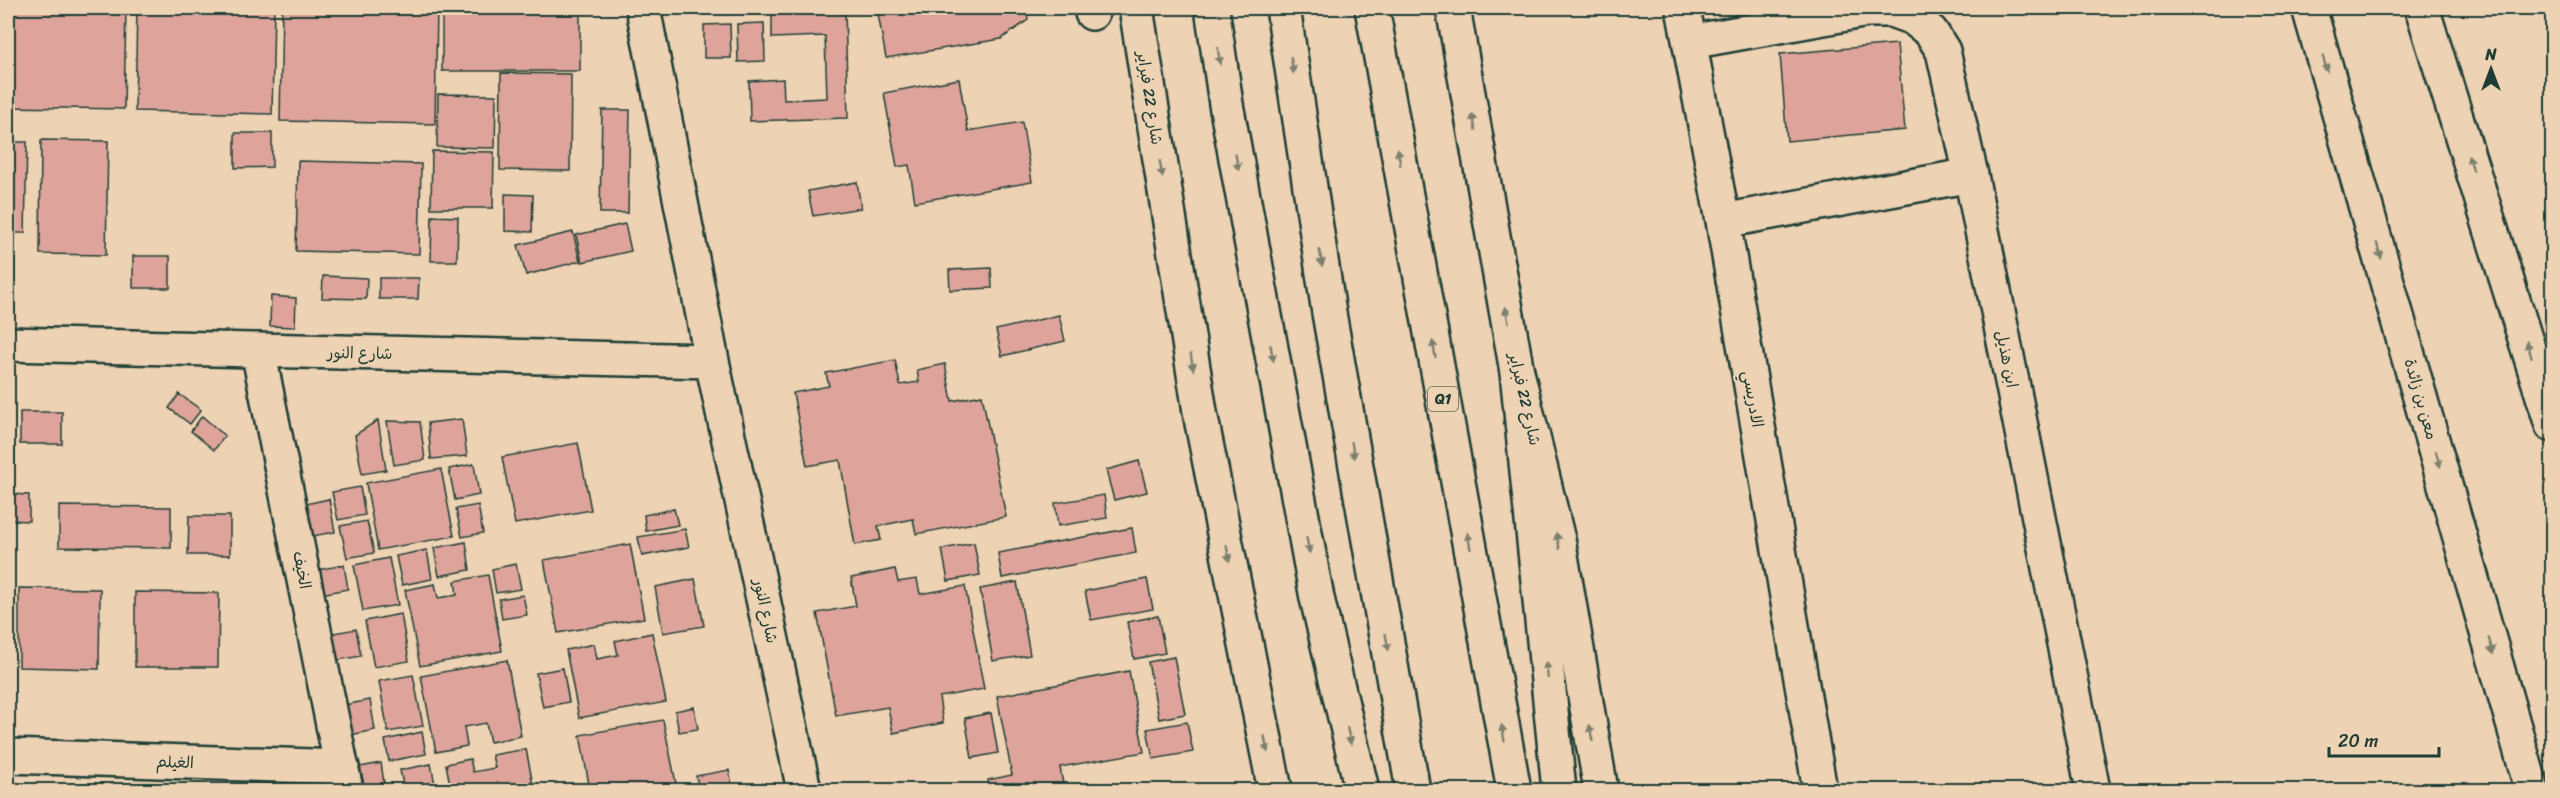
<svg xmlns="http://www.w3.org/2000/svg" width="2560" height="798" viewBox="0 0 2560 798" font-family="Sriracha,'Playpen Sans Arabic',sans-serif">
<style>
.building{fill:#dea49b;stroke:#1f3d34;stroke-width:1.5}
.lines{fill:none;stroke-linecap:round;stroke-linejoin:round}
.minor-casing{stroke:#1f3d34;stroke-width:38}
.major-casing{stroke:#1f3d34;stroke-width:38}
.highway-casing{stroke:#1f3d34;stroke-width:38}
.minor{stroke:#edd2b4;stroke-width:33}
.major{stroke:#edd2b4;stroke-width:33}
.highway{stroke:#edd2b4;stroke-width:33}
.oneway{fill:#7c806e}
.labels{text-anchor:middle;dominant-baseline:central;stroke-width:4.5;stroke-linejoin:round;paint-order:stroke}
.shield{fill:#edd2b4;stroke:#5d6a5a;stroke-width:1.5}
.shield-label{font-size:15px;font-weight:bold;fill:#1f3d34}
.street-label{font-size:16px;fill:#1f3d34;stroke:#edd2b4}
</style>
<rect width="100%" height="100%" fill="#edd2b4"/>
<filter id="ink" filterUnits="userSpaceOnUse"><feTurbulence type="fractalNoise" baseFrequency=".0167" numOctaves="2"/><feDisplacementMap in="SourceGraphic" scale="12" xChannelSelector="R" yChannelSelector="G"/><feConvolveMatrix kernelMatrix="1 2 1 2 8 2 1 2 1" color-interpolation-filters="sRGB"/></filter>
<g filter="url(#ink)">
<path class="building" d="M 8,8 L 126,8 L 124,109 L 8,107 Z
M 137,8 L 274,8 L 272,114 L 135,111 Z
M 282,8 L 437,8 L 435,124 L 280,121 Z
M 442,8 L 580,8 L 580,71 L 442,71 Z
M 877,8 L 1026,8 L 1028,20 L 1001,39 L 886,58 Z
M 845,11 L 848,118 L 750,121 L 749,81 L 783,79 L 784,100 L 827,98 L 825,36 L 772,38 L 772,13 Z
M 764,23 L 765,61 L 738,62 L 737,24 Z
M 730,24 L 731,58 L 704,58 L 704,25 Z
M 1897,44 L 1905,130 L 1787,141 L 1780,54 Z
M 501,73 L 571,74 L 570,171 L 500,170 Z
M 959,79 L 968,131 L 1022,122 L 1032,182 L 915,202 L 909,165 L 897,167 L 884,93 Z
M 438,94 L 496,95 L 495,148 L 437,147 Z
M 602,110 L 630,110 L 628,213 L 600,213 Z
M 235,133 L 272,133 L 272,167 L 235,168 Z
M 41,140 L 108,141 L 106,255 L 40,254 Z
M 8,142 L 27,142 L 25,233 L 8,233 Z
M 432,151 L 494,152 L 493,208 L 431,208 Z
M 298,161 L 421,164 L 419,254 L 296,251 Z
M 857,182 L 861,208 L 813,216 L 808,191 Z
M 505,194 L 533,195 L 532,232 L 505,231 Z
M 432,216 L 458,217 L 457,261 L 431,261 Z
M 625,224 L 631,251 L 582,262 L 576,235 Z
M 573,232 L 580,261 L 526,275 L 518,245 Z
M 133,256 L 170,256 L 170,288 L 133,288 Z
M 991,268 L 992,288 L 950,290 L 949,270 Z
M 323,276 L 367,278 L 366,299 L 322,298 Z
M 379,278 L 419,278 L 418,299 L 379,299 Z
M 271,296 L 296,298 L 295,327 L 270,326 Z
M 1059,315 L 1065,341 L 1002,356 L 996,330 Z
M 895,360 L 900,385 L 919,382 L 917,370 L 945,364 L 952,401 L 982,395 L 1006,517 L 916,534 L 913,519 L 878,526 L 881,540 L 855,545 L 840,460 L 807,466 L 793,393 L 829,386 L 826,373 Z
M 179,394 L 201,410 L 190,424 L 169,408 Z
M 20,412 L 62,412 L 62,444 L 20,444 Z
M 202,416 L 225,436 L 214,450 L 191,431 Z
M 462,419 L 467,456 L 431,459 L 428,423 Z
M 378,420 L 386,470 L 362,474 L 355,435 Z
M 387,421 L 420,422 L 425,460 L 394,465 Z
M 578,443 L 591,510 L 515,524 L 502,457 Z
M 1139,461 L 1147,492 L 1114,500 L 1106,470 Z
M 474,464 L 479,495 L 455,500 L 449,469 Z
M 441,469 L 454,536 L 378,550 L 366,483 Z
M 360,487 L 365,515 L 338,520 L 332,492 Z
M 8,494 L 29,495 L 29,521 L 8,520 Z
M 1104,495 L 1107,518 L 1058,526 L 1055,503 Z
M 329,499 L 335,532 L 307,537 L 301,505 Z
M 478,505 L 483,533 L 462,537 L 456,509 Z
M 59,506 L 171,507 L 171,548 L 59,547 Z
M 674,509 L 678,525 L 646,531 L 644,515 Z
M 189,516 L 230,516 L 230,555 L 188,555 Z
M 367,521 L 374,553 L 347,558 L 340,526 Z
M 1132,528 L 1136,553 L 1002,578 L 998,553 Z
M 685,529 L 689,547 L 642,556 L 638,537 Z
M 466,542 L 470,570 L 439,576 L 434,548 Z
M 974,543 L 980,575 L 948,581 L 942,549 Z
M 630,544 L 644,618 L 558,633 L 544,560 Z
M 427,550 L 432,579 L 402,585 L 396,556 Z
M 389,558 L 398,605 L 363,611 L 354,565 Z
M 516,564 L 521,589 L 496,593 L 492,569 Z
M 344,565 L 348,589 L 321,594 L 316,570 Z
M 895,569 L 898,582 L 917,579 L 920,594 L 965,586 L 984,689 L 939,697 L 943,723 L 893,733 L 888,707 L 836,716 L 817,613 L 856,606 L 851,578 Z
M 488,575 L 502,651 L 420,666 L 405,590 L 435,584 L 438,598 L 457,595 L 455,581 Z
M 695,579 L 704,626 L 663,633 L 655,587 Z
M 1147,579 L 1153,609 L 1091,620 L 1085,591 Z
M 1017,582 L 1030,655 L 993,661 L 980,589 Z
M 19,588 L 100,589 L 99,669 L 19,667 Z
M 135,592 L 219,593 L 218,667 L 135,667 Z
M 523,595 L 527,615 L 502,619 L 499,599 Z
M 401,614 L 409,661 L 374,667 L 365,621 Z
M 1158,616 L 1165,653 L 1134,659 L 1127,622 Z
M 356,629 L 361,656 L 333,661 L 328,634 Z
M 652,633 L 666,702 L 579,718 L 566,650 L 594,644 L 597,659 L 618,655 L 615,641 Z
M 1174,657 L 1185,714 L 1159,719 L 1148,662 Z
M 507,660 L 521,736 L 490,742 L 486,723 L 464,727 L 467,746 L 436,752 L 421,676 Z
M 563,668 L 569,702 L 543,707 L 536,673 Z
M 1129,671 L 1144,752 L 1060,767 L 1064,790 L 991,790 L 988,780 L 1012,775 L 997,696 Z
M 413,675 L 423,726 L 388,732 L 379,681 Z
M 370,700 L 375,730 L 350,735 L 344,705 Z
M 694,707 L 698,729 L 679,732 L 675,711 Z
M 991,713 L 998,753 L 972,758 L 965,718 Z
M 663,720 L 677,788 L 645,790 L 645,786 L 623,790 L 590,790 L 580,735 Z
M 1187,722 L 1193,752 L 1153,759 L 1147,729 Z
M 422,732 L 426,754 L 389,761 L 385,740 Z
M 526,749 L 534,790 L 451,790 L 446,764 L 470,759 L 473,772 L 495,768 L 492,755 Z
M 381,763 L 385,790 L 365,790 L 360,767 Z
M 431,764 L 436,790 L 404,790 L 400,770 Z
M 729,770 L 733,790 L 699,790 L 696,776 Z"/>
<g class="lines">
<defs>
<path id="minor" d="M 643,8 L 712,361 L 804,790
M 1091,8 L 1092,13
M 1683,8 L 1723,221 L 1820,790
M 2309,8 L 2532,790
M 2422,8 L 2552,425
M 1690,42 L 1868,10 L 1891,10 L 1913,18 L 1931,32 L 1943,51 L 1971,175 L 2093,790
M 1723,221 L 1971,175
M 8,344 L 712,361
M 258,350 L 346,790
M 8,756 L 342,767"/>
<path id="major" d="M 1136,8 L 1201,418 L 1275,790
M 1453,8 L 1517,372 L 1559,544 L 1601,790"/>
<path id="highway" d="M 1212,8 L 1226,104 L 1317,598 L 1362,790
M 1283,8 L 1329,313 L 1413,790
M 1372,8 L 1514,790
M 1517,372 L 1559,790"/>
</defs>
<use href="#minor" class="minor-casing"/>
<use href="#major" class="major-casing"/>
<use href="#highway" class="highway-casing"/>
<use href="#minor" class="minor"/>
<use href="#major" class="major"/>
<use href="#highway" class="highway"/>
</g>
<defs><path id="oneway-solid" d="M-6-.8H1V-3.2L6.5 0L1 3.2V.8H-6Z" transform="scale(1.5)"/></defs>
<g class="oneway">
<use href="#oneway-solid" transform="translate(1219 56) rotate(82)"/>
<use href="#oneway-solid" transform="translate(2325 64) rotate(74)"/>
<use href="#oneway-solid" transform="translate(1292 65) rotate(81)"/>
<use href="#oneway-solid" transform="translate(1474 122) rotate(-100)"/>
<use href="#oneway-solid" transform="translate(1399 157) rotate(-100)"/>
<use href="#oneway-solid" transform="translate(1237 162) rotate(79)"/>
<use href="#oneway-solid" transform="translate(2471 163) rotate(-107)"/>
<use href="#oneway-solid" transform="translate(1161 169) rotate(81)"/>
<use href="#oneway-solid" transform="translate(2379 251) rotate(74)"/>
<use href="#oneway-solid" transform="translate(1321 258) rotate(81)"/>
<use href="#oneway-solid" transform="translate(1507 315) rotate(-100)"/>
<use href="#oneway-solid" transform="translate(1434 349) rotate(-100)"/>
<use href="#oneway-solid" transform="translate(2529 349) rotate(-107)"/>
<use href="#oneway-solid" transform="translate(1272 353) rotate(79)"/>
<use href="#oneway-solid" transform="translate(1192 362) rotate(81)"/>
<use href="#oneway-solid" transform="translate(1353 450) rotate(80)"/>
<use href="#oneway-solid" transform="translate(2438 459) rotate(74)"/>
<use href="#oneway-solid" transform="translate(1469 541) rotate(-100)"/>
<use href="#oneway-solid" transform="translate(1558 541) rotate(-102)"/>
<use href="#oneway-solid" transform="translate(1308 545) rotate(79)"/>
<use href="#oneway-solid" transform="translate(1228 553) rotate(79)"/>
<use href="#oneway-solid" transform="translate(1387 642) rotate(80)"/>
<use href="#oneway-solid" transform="translate(2491 646) rotate(74)"/>
<use href="#oneway-solid" transform="translate(1547 670) rotate(-96)"/>
<use href="#oneway-solid" transform="translate(1503 733) rotate(-100)"/>
<use href="#oneway-solid" transform="translate(1591 733) rotate(-100)"/>
<use href="#oneway-solid" transform="translate(1349 736) rotate(77)"/>
<use href="#oneway-solid" transform="translate(1266 744) rotate(79)"/>
</g>
</g>
<g class="labels">
<rect class="shield" x="1428" y="387" width="30" height="24" rx="4.5"/>
<g class="shield-label">
<text x="1443" y="399">Q1</text>
</g>
<g class="street-label">
<text transform="translate(1150 98) rotate(81)">شارع 22 فبراير</text>
<text transform="translate(360 353) rotate(1)">شارع النور</text>
<text transform="translate(2007 359) rotate(79)">ابن هذيل</text>
<text transform="translate(1525 399) rotate(77)">شارع 22 فبراير</text>
<text transform="translate(1753 399) rotate(80)">الادريسي</text>
<text transform="translate(2421 399) rotate(74)">معن بن زائدة</text>
<text transform="translate(302 570) rotate(79)">الخيف</text>
<text transform="translate(766 611) rotate(78)">شارع النور</text>
<text transform="translate(175 762) rotate(2)">الغيلم</text>
</g>
</g>
<rect width="2560" height="798" fill="none" stroke="#edd2b4" stroke-width="30"/>
<rect x="15" y="15" width="2530" height="768" fill="none" stroke="#1f3d34" stroke-width="2" filter="url(#ink)"/>
<g transform="translate(2491 69)" stroke="#edd2b4" stroke-width="4.5" paint-order="stroke">
<path d="M0-4.5L10 22L0 15L-10 22Z" fill="#1f3d34"/>
<text y="-9" font-size="16" font-weight="bold" text-anchor="middle" fill="#1f3d34">N</text>
</g>
<path d="M2329 747v9h110v-9" fill="none" stroke="#1f3d34" stroke-width="3"/>
<text x="2338" y="747" font-size="18" fill="#1f3d34" stroke="#edd2b4" stroke-width="4.5" paint-order="stroke">20 m</text>
</svg>
